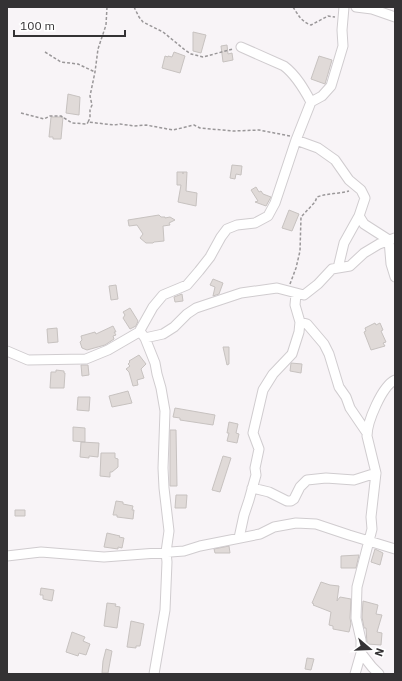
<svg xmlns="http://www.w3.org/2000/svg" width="402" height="681" viewBox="0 0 402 681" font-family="'IBM Plex Sans',sans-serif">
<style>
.building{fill:#e0dad8;stroke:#c7c2c0}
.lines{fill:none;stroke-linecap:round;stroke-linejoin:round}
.minor-casing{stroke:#d0cccf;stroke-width:11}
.path{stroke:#9a9799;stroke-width:1.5;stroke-dasharray:3 2;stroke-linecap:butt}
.minor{stroke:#fff;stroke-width:9}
</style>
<rect width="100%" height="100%" fill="#f8f4f7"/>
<path class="building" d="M 193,32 L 206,35 L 201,53 L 193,51 Z
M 227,45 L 228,54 L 232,53 L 233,60 L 223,62 L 221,46 Z
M 174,52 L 185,56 L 180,73 L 162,68 L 165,56 L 168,57 L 168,56 L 172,57 Z
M 319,56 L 332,60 L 325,84 L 311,79 Z
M 68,94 L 80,97 L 79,115 L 66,113 Z
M 51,117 L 63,117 L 61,139 L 53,139 L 53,137 L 49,137 Z
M 232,165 L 242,166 L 241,175 L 236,174 L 235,179 L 230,178 Z
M 177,172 L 183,172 L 183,174 L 183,172 L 187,172 L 186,191 L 197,193 L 196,206 L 178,202 L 181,185 L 177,185 Z
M 256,187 L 259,192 L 261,191 L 263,194 L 271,197 L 266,206 L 255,202 L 258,201 L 251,190 Z
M 289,210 L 299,214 L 292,231 L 282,228 Z
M 159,215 L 161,217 L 165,217 L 165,218 L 170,217 L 175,220 L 169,223 L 170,225 L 163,226 L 164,241 L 154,242 L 153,243 L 146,243 L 140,238 L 143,234 L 137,225 L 129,226 L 128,220 Z
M 213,279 L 223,283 L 219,294 L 213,296 L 215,287 L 210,285 Z
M 116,285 L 118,299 L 111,300 L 109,286 Z
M 182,294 L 183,301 L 175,302 L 174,297 Z
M 130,308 L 138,321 L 136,326 L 130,329 L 123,318 L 125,315 L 123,312 Z
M 375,323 L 376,325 L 380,323 L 383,330 L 381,331 L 386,342 L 383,343 L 385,346 L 371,350 L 364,332 L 366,331 L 365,328 Z
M 113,326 L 116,332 L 114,332 L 116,335 L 113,336 L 114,339 L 105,345 L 87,350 L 82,348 L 80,342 L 82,340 L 81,336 L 95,332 L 96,334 Z
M 57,328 L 58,342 L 48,343 L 47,329 Z
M 223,347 L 229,347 L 229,364 L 227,365 Z
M 139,355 L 146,364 L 141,369 L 144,378 L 137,380 L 138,385 L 133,386 L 129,372 L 126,369 L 130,366 L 128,364 L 130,362 L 129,361 Z
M 291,363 L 302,364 L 301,373 L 290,371 Z
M 81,365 L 88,365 L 89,375 L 82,376 Z
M 56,370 L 64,371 L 64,373 L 65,373 L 64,388 L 50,388 L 51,372 L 56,372 Z
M 128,391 L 132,403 L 112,407 L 109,396 Z
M 78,397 L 90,397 L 89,411 L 77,410 Z
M 175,408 L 215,415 L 213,425 L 180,420 L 180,418 L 173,417 Z
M 229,422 L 238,424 L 236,433 L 239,434 L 237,443 L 227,441 L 229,433 L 227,433 Z
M 73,427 L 85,428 L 85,442 L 73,441 Z
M 170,430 L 176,430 L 177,486 L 170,486 Z
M 81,442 L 99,443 L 98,457 L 89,456 L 89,458 L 80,457 Z
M 101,453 L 115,453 L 115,458 L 118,459 L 118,467 L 112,472 L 110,472 L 110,477 L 100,476 Z
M 223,456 L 231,458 L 220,492 L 212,490 Z
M 176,495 L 187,495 L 186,508 L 175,508 Z
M 116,501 L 123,502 L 123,504 L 133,506 L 132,510 L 134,510 L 133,519 L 117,517 L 117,515 L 113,515 Z
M 15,510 L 25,510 L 25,516 L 15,516 Z
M 107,533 L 120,536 L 119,537 L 124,538 L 122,548 L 118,547 L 118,549 L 104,547 Z
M 229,546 L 230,553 L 215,553 L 214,549 Z
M 375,549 L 383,553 L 380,565 L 371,562 Z
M 359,555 L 356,568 L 341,568 L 341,556 Z
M 321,582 L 330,585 L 339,586 L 337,601 L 340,597 L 351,599 L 350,618 L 351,624 L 349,632 L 333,629 L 333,626 L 329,625 L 331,612 L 313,605 L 314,604 L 312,603 Z
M 41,588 L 54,590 L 52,601 L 43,599 L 43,595 L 40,595 Z
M 363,601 L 378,605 L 376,614 L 382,615 L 377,632 L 382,633 L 381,645 L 367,644 L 366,628 L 364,628 L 362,617 Z
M 107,603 L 116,604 L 115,606 L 120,607 L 117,628 L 104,626 Z
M 131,621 L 144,624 L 140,646 L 136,646 L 136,648 L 127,647 Z
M 72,632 L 85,637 L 83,641 L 90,644 L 86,655 L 79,653 L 78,656 L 66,652 Z
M 106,649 L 112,651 L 108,673 L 102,673 L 103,661 Z
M 307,658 L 314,659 L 311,670 L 305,669 Z"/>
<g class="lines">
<defs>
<path id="minor" d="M 356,7 L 372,9 L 395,17
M 241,47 L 284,66 C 296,75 304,89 311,102
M 296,140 L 318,148 L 335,160 L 349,180 L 361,190 L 365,198 L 359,216 L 364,224 L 389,240 L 391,264 L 395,277
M 338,268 L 344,243 L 359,216
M 300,322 L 307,324 L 324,344 L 329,354 L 339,387 L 346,397 L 350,408 L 367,433
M 142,334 L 145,338 L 163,334 L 174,327 L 187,314 L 196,308 L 241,293 L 277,288 L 304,295 L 318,284 L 332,269 L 350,266 L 364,253 L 379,244 L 395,238
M 145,338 L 155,363 L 157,374 L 161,388 L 165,411 L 163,468 L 164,488 L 169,531 L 166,552 L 167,562 L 165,610 L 154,674
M 7,351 L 28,360 L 86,359 L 108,350 L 139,332 L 153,307 L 163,295 L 187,285 L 199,271 L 210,257 L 221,237 L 227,229 L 237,225 L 255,223 L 268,216 L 275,203 L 296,140 L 311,102 L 322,96 L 331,86 L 343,46 L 342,30 L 344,7
M 376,473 L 371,517 L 372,529 L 357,587 L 356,618 L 361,640 L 361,653 L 372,667 L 379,674
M 252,488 L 269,492 L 287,501 L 291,501 L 294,499 L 300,487 L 307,480 L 326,478 L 354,480 L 376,473 L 367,436 C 367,422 382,386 395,380
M 239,538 L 244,515 L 249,500 L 256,475 L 255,468 L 259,449 L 253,433 L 263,390 L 273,374 L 292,354 L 299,332 L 300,322 L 295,305 L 296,294
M 7,556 L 41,552 L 104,557 L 184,551 L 200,546 L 260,534 L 274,527 L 296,523 L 316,524 L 349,535 L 395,549
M 355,674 L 361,653"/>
</defs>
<use href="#minor" class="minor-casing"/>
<path class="path" d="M 107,7 L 106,25 L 98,49 L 95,72 L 90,96 L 92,105 L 90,110 L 90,118 L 88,122 L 114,125 L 120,124 L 134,126 L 146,125 L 173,130 L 194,125 L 200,128 L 233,131 L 259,130 L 290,136
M 134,7 L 139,17 L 143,22 L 163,32 L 185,50 L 191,54 L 203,57 L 233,49
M 293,7 C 298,15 302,22 311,25 L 328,16 L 335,17
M 45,52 L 61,62 L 78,64 L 95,72
M 21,113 L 44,119 L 50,116 L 61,116 L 72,123 L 87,124 L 88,122
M 290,284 L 296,268 L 300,251 L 301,217 L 315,202 L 317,197 C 328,193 338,194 349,191"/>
<use href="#minor" class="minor"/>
</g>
<rect width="402" height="681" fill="none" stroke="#343234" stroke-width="16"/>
<g transform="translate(370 649) rotate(109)" stroke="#ffffff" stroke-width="3" paint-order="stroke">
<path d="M0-3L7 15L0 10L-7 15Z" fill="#343234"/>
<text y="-6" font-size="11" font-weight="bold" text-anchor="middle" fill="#343234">N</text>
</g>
<path d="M14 30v6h111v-6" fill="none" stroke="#343234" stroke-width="2"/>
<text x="20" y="30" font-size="12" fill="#343234" stroke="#ffffff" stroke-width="3" paint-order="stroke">100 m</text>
</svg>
